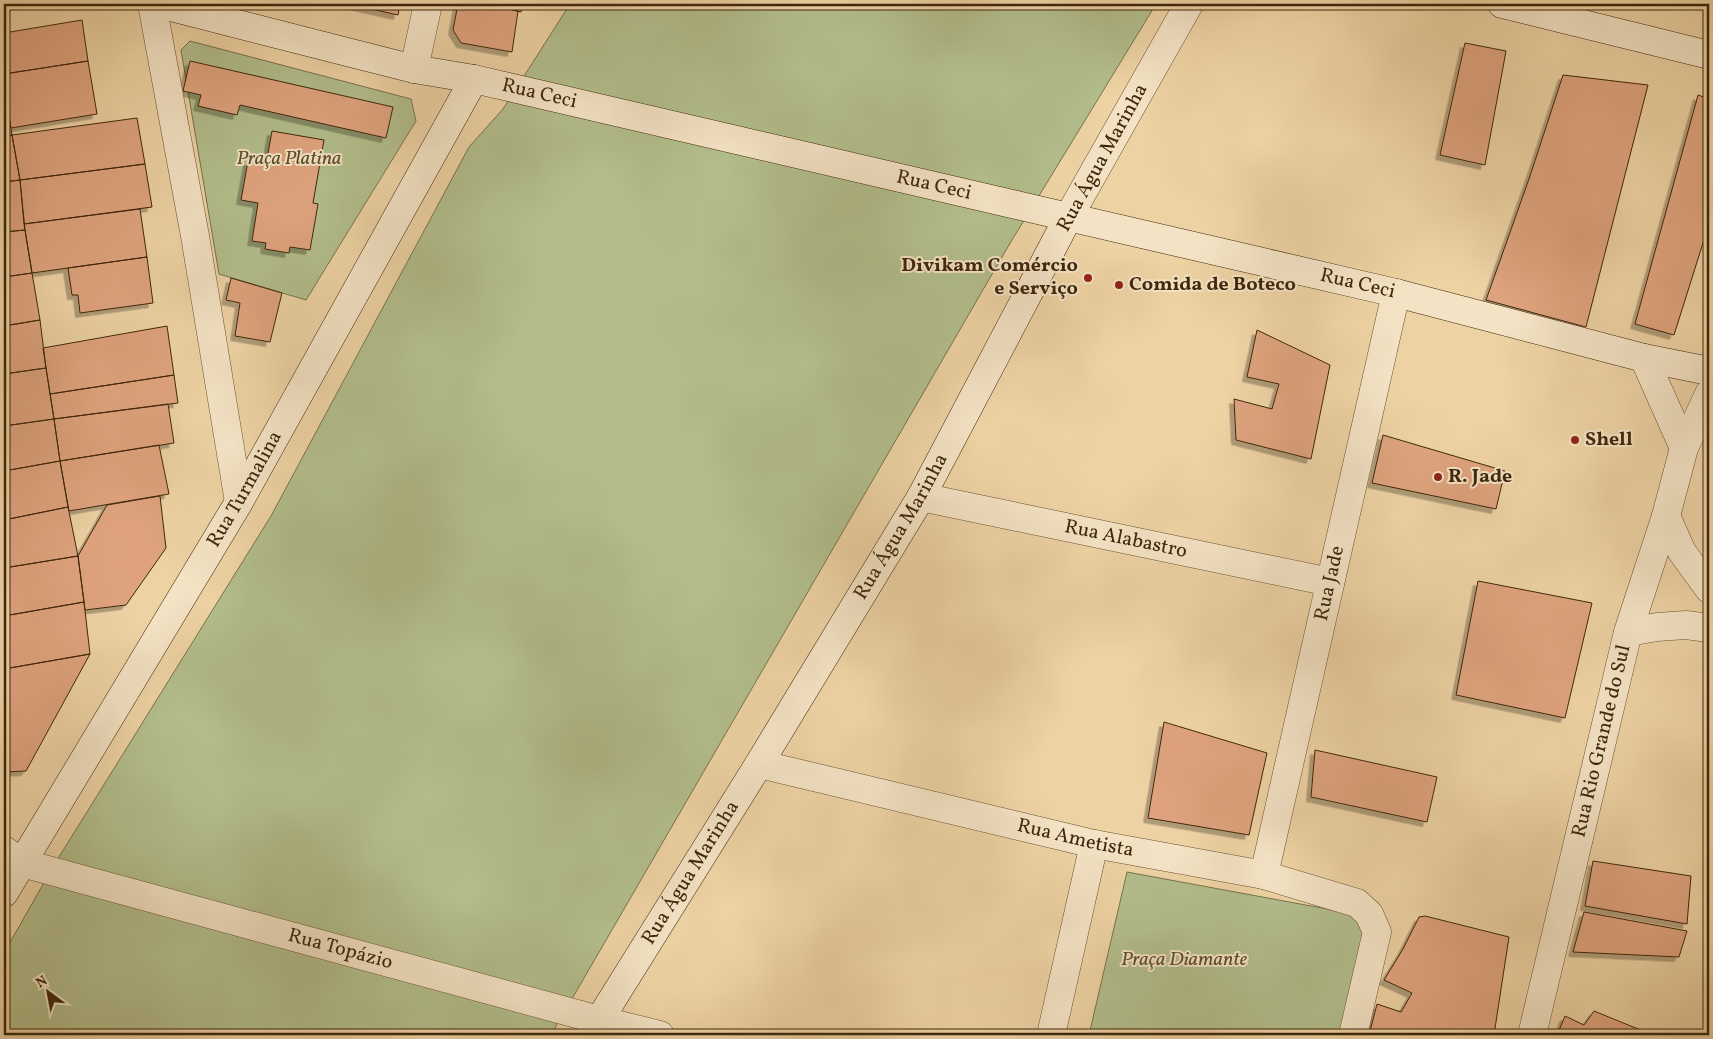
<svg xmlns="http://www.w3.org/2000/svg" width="1713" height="1039" viewBox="0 0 1713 1039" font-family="Vollkorn,serif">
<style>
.green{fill:#b2bd8b;stroke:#78724b}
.building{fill:#dea37e;stroke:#3f270b;filter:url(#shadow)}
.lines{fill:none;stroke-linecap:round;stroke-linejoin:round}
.street-casing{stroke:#6a5231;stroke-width:29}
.secondary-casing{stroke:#3f270b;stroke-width:29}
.street{stroke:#f3e2c4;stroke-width:28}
.secondary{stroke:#f3e2c4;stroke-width:28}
.poi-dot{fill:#8f2418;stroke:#f3e2c4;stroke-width:2}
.labels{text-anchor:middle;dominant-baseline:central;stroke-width:4;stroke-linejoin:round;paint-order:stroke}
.street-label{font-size:20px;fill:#3f270b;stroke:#f3e2c4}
.park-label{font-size:20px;font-style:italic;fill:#5c4c2b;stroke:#f3e2c4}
.poi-label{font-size:20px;font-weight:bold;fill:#3f270b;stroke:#f3e2c4;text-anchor:start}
</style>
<defs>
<filter id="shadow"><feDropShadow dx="-4.5" dy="4.5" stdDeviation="0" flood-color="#0004"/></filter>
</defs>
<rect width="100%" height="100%" fill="#edd2a4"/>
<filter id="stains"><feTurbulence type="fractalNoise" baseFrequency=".004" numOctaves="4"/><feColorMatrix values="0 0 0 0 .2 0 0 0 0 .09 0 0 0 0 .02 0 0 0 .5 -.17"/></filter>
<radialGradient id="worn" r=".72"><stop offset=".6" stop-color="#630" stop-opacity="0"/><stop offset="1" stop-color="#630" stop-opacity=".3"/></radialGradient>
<path class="green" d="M 570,4 L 1156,4 L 1009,245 L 551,1035 L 4,1035 L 4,953 L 54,865 L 271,516 L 469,147 L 503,109 Z
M 190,41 L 411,99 L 416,121 L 306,300 L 219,274 L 181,50 Z
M 1127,872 L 1376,918 L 1346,1035 L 1089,1035 Z"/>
<path class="building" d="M 349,4 L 400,4 L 398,15 Z
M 458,4 L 483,4 L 518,11 L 512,52 L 461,43 L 453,30 Z
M 488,4 L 523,4 L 521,12 Z
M 82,20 L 88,61 L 4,74 L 4,33 Z
M 1465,43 L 1506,51 L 1485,165 L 1440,155 Z
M 88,61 L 97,114 L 11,128 L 4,84 L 4,74 Z
M 190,61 L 393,107 L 386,138 L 240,105 L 237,115 L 198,106 L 201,95 L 183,91 Z
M 1563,75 L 1648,85 L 1586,327 L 1486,300 L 1530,176 Z
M 4,84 L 12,135 L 4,136 Z
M 1698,95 L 1709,99 L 1709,224 L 1674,335 L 1635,324 Z
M 137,118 L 145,164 L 20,180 L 12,135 Z
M 272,131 L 324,140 L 313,203 L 318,204 L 310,250 L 290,247 L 289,253 L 265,249 L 266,243 L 252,241 L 258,203 L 241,200 L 248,161 L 266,164 Z
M 12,135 L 20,180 L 4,182 L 4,136 Z
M 145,164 L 152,207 L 24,224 L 20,180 Z
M 20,180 L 25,230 L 4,232 L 4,182 Z
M 140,209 L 147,257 L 32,273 L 24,224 Z
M 25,230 L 32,273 L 4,277 L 4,232 Z
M 147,257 L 153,303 L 80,313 L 78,295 L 72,295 L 68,268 Z
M 32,273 L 40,320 L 4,326 L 4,277 Z
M 231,278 L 282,293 L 270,342 L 235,336 L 240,303 L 226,300 Z
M 40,320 L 46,368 L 4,374 L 4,326 Z
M 167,326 L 174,375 L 50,394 L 43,348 Z
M 1257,330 L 1330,365 L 1311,459 L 1236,440 L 1234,399 L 1272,409 L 1279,384 L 1247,377 Z
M 46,368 L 54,419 L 4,426 L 4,374 Z
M 174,375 L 178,403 L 54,419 L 50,394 Z
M 168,404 L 174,443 L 60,461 L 54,419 Z
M 54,419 L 60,461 L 4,471 L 4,426 Z
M 1383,435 L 1505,471 L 1496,509 L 1372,483 Z
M 159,445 L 169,494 L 69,511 L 60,461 Z
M 60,461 L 68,507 L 4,520 L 4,471 Z
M 160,496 L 166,548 L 126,605 L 85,610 L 78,556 L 107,505 Z
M 68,507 L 78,556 L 4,568 L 4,520 Z
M 78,556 L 84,602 L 4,616 L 4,568 Z
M 1478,581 L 1592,603 L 1565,718 L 1456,695 Z
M 84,602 L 90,654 L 4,669 L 4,616 Z
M 90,654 L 26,771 L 5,772 L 4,669 Z
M 1164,722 L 1267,753 L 1249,835 L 1148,818 Z
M 1315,750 L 1437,777 L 1427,822 L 1311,797 Z
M 1593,861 L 1691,876 L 1687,924 L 1585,906 Z
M 1584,912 L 1687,931 L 1679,957 L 1573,952 Z
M 1425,916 L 1509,937 L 1494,1035 L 1369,1035 L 1377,1004 L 1401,1012 L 1412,993 L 1384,980 L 1403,949 L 1419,917 Z
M 1594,1011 L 1643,1031 L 1641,1035 L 1557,1035 L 1565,1016 L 1584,1025 Z"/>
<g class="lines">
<defs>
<g id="street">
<path d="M 152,4 L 195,236 L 239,502"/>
<path d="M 414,69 L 428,4"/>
<path d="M 1068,218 L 1189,4"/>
<path d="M 1644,358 L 1684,448"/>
<path id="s1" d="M 921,497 L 1330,582"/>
<path d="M 1666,516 L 1682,552 L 1709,589"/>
<path d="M 1628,632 L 1657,627 L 1686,625 L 1709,628"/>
<path id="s2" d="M 759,764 L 1094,844 L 1264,875 L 1357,903 L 1369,914 L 1377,932 L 1353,1035"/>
<path id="s3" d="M 4,850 L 22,863 L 599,1020 L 660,1035"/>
<path id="s4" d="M 1264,875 L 1396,293"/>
<path d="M 1051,1035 L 1094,844"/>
<path id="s5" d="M 1532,1035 L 1628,632 L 1666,516 L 1684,448 L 1709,394"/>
</g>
<g id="secondary">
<path id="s6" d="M 159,4 L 414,69 L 474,79 L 1396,293 L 1644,358 L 1709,371"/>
<path d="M 1502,4 L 1709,55"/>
<path id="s7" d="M 4,893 L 239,502 L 474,79"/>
<path id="s8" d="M 590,1035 L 759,764 L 921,497 L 1068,218"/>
</g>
</defs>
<use href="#street" class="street-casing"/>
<use href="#secondary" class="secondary-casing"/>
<use href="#street" class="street"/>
<use href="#secondary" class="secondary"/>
</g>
<g class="poi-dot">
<circle cx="1088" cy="278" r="5"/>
<circle cx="1119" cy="285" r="5"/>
<circle cx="1575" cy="440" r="5"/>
<circle cx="1438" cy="477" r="5"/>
</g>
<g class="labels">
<g class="street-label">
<text stroke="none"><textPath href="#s6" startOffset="391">Rua Ceci</textPath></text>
<text transform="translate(1103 158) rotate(-61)">Rua Água Marinha</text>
<text stroke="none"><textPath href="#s6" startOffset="796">Rua Ceci</textPath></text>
<text stroke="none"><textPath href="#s6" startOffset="1231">Rua Ceci</textPath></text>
<text stroke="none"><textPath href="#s7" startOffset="470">Rua Turmalina</textPath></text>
<text stroke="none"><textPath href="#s8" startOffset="596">Rua Água Marinha</textPath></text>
<text stroke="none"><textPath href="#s1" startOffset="209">Rua Alabastro</textPath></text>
<text stroke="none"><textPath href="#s4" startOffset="299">Rua Jade</textPath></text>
<text stroke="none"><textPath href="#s5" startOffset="302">Rua Rio Grande do Sul</textPath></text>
<text stroke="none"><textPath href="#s2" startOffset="325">Rua Ametista</textPath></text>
<text stroke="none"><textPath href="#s8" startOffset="191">Rua Água Marinha</textPath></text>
<text stroke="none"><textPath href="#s3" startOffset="352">Rua Topázio</textPath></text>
</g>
<g class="park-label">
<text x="289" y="159">Praça Platina</text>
<text x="1184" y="960">Praça Diamante</text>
</g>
<g class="poi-label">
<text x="1078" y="266" text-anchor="end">Divikam Comércio<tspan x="1078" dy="23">e Serviço</tspan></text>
<text x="1129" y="285">Comida de Boteco</text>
<text x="1585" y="440">Shell</text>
<text x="1448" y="477">R. Jade</text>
</g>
</g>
<rect width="1713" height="1039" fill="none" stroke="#edd2a4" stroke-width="20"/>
<rect x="5" y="5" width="1703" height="1029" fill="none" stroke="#3f270b" stroke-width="2.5"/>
<rect x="10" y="10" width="1693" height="1019" fill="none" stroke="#3f270b"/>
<g transform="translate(48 992) rotate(328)" stroke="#f3e2c4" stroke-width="4" paint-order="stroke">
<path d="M0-4L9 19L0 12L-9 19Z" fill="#3f270b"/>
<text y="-8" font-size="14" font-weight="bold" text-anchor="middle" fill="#3f270b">N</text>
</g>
<rect width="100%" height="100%" filter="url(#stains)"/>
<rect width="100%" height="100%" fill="url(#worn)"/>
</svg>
